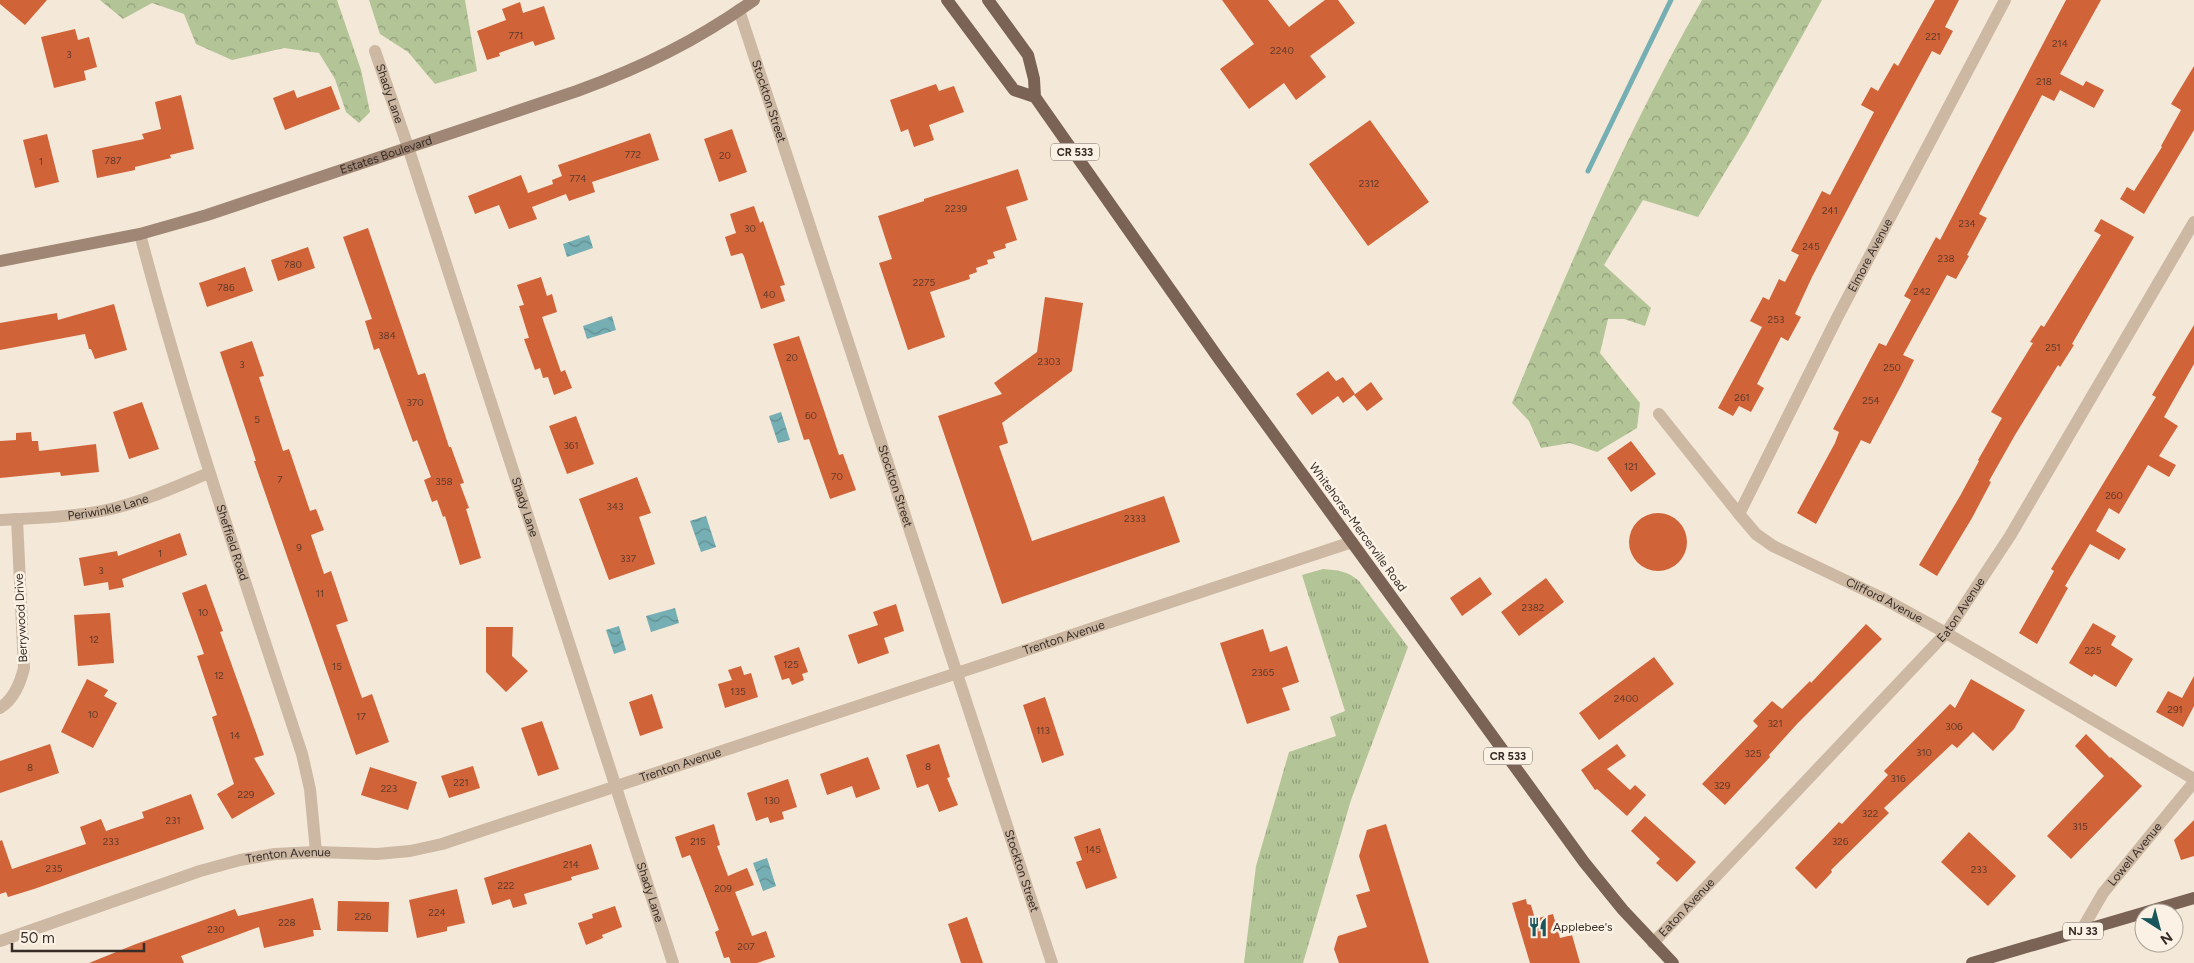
<svg xmlns="http://www.w3.org/2000/svg" width="2194" height="963" viewBox="0 0 2194 963" font-family="Figtree,sans-serif">
<style>
.grass{fill:url(#grass-tufts)}
.forest{fill:url(#forest-crowns)}
.water{fill:url(#water-waves)}
.lines{fill:none;stroke-linecap:round;stroke-linejoin:round}
.stream{stroke:#75aeb3;stroke-width:5}
.building{fill:#d16339}
.street{stroke:#cdb8a3;stroke-width:12}
.secondary{stroke:#a08674;stroke-width:12}
.primary{stroke:#7a6355;stroke-width:12}
.labels{text-anchor:middle;dominant-baseline:central;stroke-width:5;stroke-linejoin:round;paint-order:stroke}
.number-label{font-size:10px;fill:#5e3a2b}
.shield{fill:#fbf2e5;stroke:#72675f;stroke-width:1}
.shield-label{font-size:11px;font-weight:bold;fill:#372c26}
.street-label{font-size:12px;fill:#372c26;stroke:#fbf2e5}
.poi-label{font-size:12px;fill:#372c26;stroke:#fbf2e5;text-anchor:start}
</style>
<defs>
<pattern id="grass-tufts" width="24" height="20" patternUnits="userSpaceOnUse" patternTransform="scale(1.25)"><rect width="24" height="20" fill="#b3c497"/><path d="M3 7l-1-3M5 7V3M7 7l1-3M15 17l-1-3M17 17v-4M19 17l1-3" fill="none" stroke="#929f7b"/></pattern>
<pattern id="forest-crowns" width="20" height="18" patternUnits="userSpaceOnUse" patternTransform="scale(1.25)"><rect width="20" height="18" fill="#b3c497"/><path d="M2 6a3 3 0 1 1 6 0M12 15a3 3 0 1 1 6 0" fill="none" stroke="#929f7b"/></pattern>
<pattern id="water-waves" width="16" height="10" patternUnits="userSpaceOnUse" patternTransform="scale(1.25)"><rect width="16" height="10" fill="#75aeb3"/><path d="M0 5q4-4 8 0t8 0" fill="none" stroke="#618e91"/></pattern>
</defs>
<rect width="100%" height="100%" fill="#f4e8d8"/>
<path class="grass" d="M 1323,569 C 1337,570 1348,571 1359,581 L 1408,647 L 1351,800 L 1303,963 L 1244,963 L 1256,866 L 1289,752 L 1336,736 L 1330,717 L 1345,711 L 1302,575 Z"/>
<path class="forest" d="M 100,0 L 337,0 L 361,70 L 370,112 L 359,123 L 346,112 L 335,79 L 319,53 L 284,48 L 232,60 L 196,44 L 184,14 L 152,3 L 123,19 Z
M 369,0 L 465,0 L 477,71 L 435,84 L 408,52 L 380,34 Z
M 1702,0 L 1822,0 L 1747,136 L 1698,217 L 1643,200 L 1604,265 L 1651,308 L 1645,326 L 1624,319 L 1608,319 L 1600,353 L 1640,403 L 1637,428 L 1597,452 L 1570,443 L 1541,448 L 1529,421 L 1512,403 C 1569,266 1628,129 1702,0 Z"/>
<path class="water" d="M 589,235 L 593,248 L 567,257 L 563,244 Z
M 612,316 L 616,330 L 587,339 L 583,326 Z
M 781,412 L 790,440 L 778,443 L 769,416 Z
M 706,516 L 716,547 L 701,552 L 690,521 Z
M 675,608 L 679,623 L 651,632 L 646,616 Z
M 619,626 L 626,650 L 614,654 L 606,630 Z
M 767,858 L 776,886 L 763,891 L 753,863 Z"/>
<g class="lines">
<path class="stream" d="M 1588,171 L 1671,0"/>
</g>
<path class="building" d="M 0,0 L 47,0 L 25,25 L 0,4 Z
M 1222,0 L 1268,0 L 1289,27 L 1325,0 L 1338,0 L 1355,23 L 1310,56 L 1326,77 L 1296,100 L 1284,83 L 1249,109 L 1220,69 L 1254,44 Z
M 1935,0 L 1959,0 L 1945,27 L 1953,31 L 1940,55 L 1932,51 L 1887,134 L 1812,277 L 1795,314 L 1801,317 L 1788,341 L 1781,337 L 1757,384 L 1764,388 L 1751,412 L 1739,406 L 1733,416 L 1718,408 L 1762,327 L 1750,321 L 1763,297 L 1769,300 L 1779,279 L 1785,282 L 1799,255 L 1791,251 L 1822,191 L 1830,195 L 1874,112 L 1861,105 L 1871,87 L 1878,91 L 1894,63 L 1898,66 Z
M 2066,0 L 2101,0 L 2060,74 L 2083,86 L 2086,81 L 2104,90 L 2094,108 L 2060,90 L 2054,101 L 2042,95 L 1979,214 L 1987,218 L 1967,255 L 1969,256 L 1956,279 L 1947,275 L 1903,355 L 1914,360 L 1901,386 L 1870,444 L 1861,440 L 1816,524 L 1797,513 L 1835,443 L 1839,432 L 1833,429 L 1879,343 L 1886,346 L 1911,300 L 1904,296 L 1936,237 L 1940,240 Z
M 520,2 L 523,13 L 544,6 L 555,39 L 535,46 L 533,41 L 499,53 L 500,56 L 487,60 L 477,31 L 506,20 L 502,9 Z
M 75,29 L 78,40 L 89,37 L 97,67 L 84,71 L 86,80 L 54,88 L 41,37 Z
M 2194,66 L 2194,130 L 2144,214 L 2120,199 L 2127,187 L 2134,191 L 2162,147 L 2161,146 L 2181,110 L 2171,104 Z
M 936,84 L 939,91 L 954,86 L 964,112 L 929,125 L 934,140 L 914,147 L 908,129 L 901,132 L 890,100 Z
M 331,86 L 340,109 L 285,130 L 273,98 L 294,90 L 297,98 Z
M 181,95 L 194,149 L 170,155 L 171,158 L 135,167 L 135,170 L 97,178 L 92,150 L 144,139 L 142,134 L 161,129 L 155,102 Z
M 1370,120 L 1429,202 L 1368,246 L 1309,164 Z
M 732,129 L 747,172 L 719,182 L 704,139 Z
M 650,133 L 659,160 L 592,182 L 595,192 L 569,201 L 566,194 L 532,207 L 537,219 L 509,229 L 499,205 L 475,214 L 468,196 L 521,175 L 528,193 L 553,184 L 552,180 L 562,176 L 558,165 Z
M 47,134 L 59,182 L 35,188 L 23,140 Z
M 1018,169 L 1028,200 L 1006,207 L 1017,240 L 1005,244 L 1006,248 L 993,252 L 995,258 L 987,260 L 988,264 L 976,268 L 977,272 L 969,275 L 970,279 L 930,292 L 945,337 L 908,350 L 879,263 L 892,259 L 878,216 L 924,201 L 924,199 Z
M 754,206 L 760,223 L 763,221 L 785,285 L 780,286 L 785,301 L 761,309 L 744,256 L 742,253 L 731,256 L 725,237 L 736,233 L 730,214 Z
M 2101,219 L 2134,237 L 2072,344 L 2074,345 L 2060,367 L 2058,365 L 2015,435 L 1989,481 L 1991,482 L 1972,518 L 1937,576 L 1919,565 L 1960,496 L 1979,461 L 1978,460 L 2002,418 L 1991,412 L 2033,343 L 2030,342 L 2041,325 L 2044,327 L 2101,235 L 2094,231 Z
M 368,228 L 418,375 L 425,373 L 449,447 L 451,447 L 464,483 L 460,484 L 469,508 L 466,509 L 481,558 L 460,565 L 445,516 L 443,517 L 437,500 L 432,502 L 424,480 L 431,477 L 417,440 L 413,442 L 379,348 L 374,350 L 365,321 L 372,319 L 343,237 Z
M 308,247 L 315,268 L 278,281 L 271,260 Z
M 245,267 L 253,291 L 207,307 L 199,283 Z
M 541,277 L 547,296 L 552,294 L 557,312 L 542,317 L 561,372 L 565,370 L 572,388 L 554,395 L 548,377 L 543,378 L 540,368 L 535,370 L 524,339 L 529,338 L 519,306 L 524,305 L 517,285 Z
M 1045,297 L 1083,303 L 1072,371 L 1002,423 L 1008,443 L 999,446 L 1032,541 L 1164,496 L 1180,542 L 1002,604 L 938,416 L 1002,394 L 994,383 L 1037,352 Z
M 114,304 L 127,350 L 95,359 L 91,349 L 89,349 L 85,334 L 0,350 L 0,323 L 57,313 L 58,320 Z
M 2194,325 L 2194,364 L 2164,417 L 2178,426 L 2159,456 L 2176,465 L 2169,477 L 2148,465 L 2119,514 L 2109,508 L 2096,531 L 2126,549 L 2119,560 L 2090,544 L 2065,586 L 2068,588 L 2037,644 L 2019,633 L 2054,571 L 2051,569 L 2156,397 L 2152,395 Z
M 799,336 L 839,455 L 843,454 L 856,490 L 830,499 L 809,439 L 804,440 L 773,344 Z
M 252,341 L 264,376 L 259,377 L 283,451 L 289,449 L 310,511 L 316,509 L 324,530 L 311,535 L 324,574 L 331,571 L 348,621 L 336,625 L 362,698 L 372,694 L 389,742 L 356,755 L 254,461 L 256,461 L 220,352 Z
M 1328,371 L 1336,381 L 1343,377 L 1355,394 L 1343,403 L 1338,396 L 1312,415 L 1296,394 Z
M 1371,382 L 1383,399 L 1367,411 L 1354,395 Z
M 142,402 L 159,449 L 129,459 L 113,412 Z
M 576,416 L 594,464 L 567,474 L 549,426 Z
M 31,432 L 32,441 L 38,441 L 39,451 L 96,444 L 99,472 L 61,476 L 60,472 L 0,478 L 0,441 L 16,440 L 16,433 Z
M 1631,441 L 1656,474 L 1631,492 L 1607,458 Z
M 637,477 L 651,513 L 639,517 L 655,564 L 609,580 L 579,499 Z
M1629 542a29 29 0 1 1 58 0a29 29 0 1 1-58 0Z
M 180,533 L 187,555 L 122,579 L 124,587 L 109,590 L 108,582 L 84,586 L 79,558 L 117,551 L 118,556 Z
M 1480,577 L 1492,594 L 1462,616 L 1450,598 Z
M 1546,578 L 1564,602 L 1519,636 L 1501,612 Z
M 206,584 L 223,631 L 220,632 L 264,755 L 254,758 L 275,794 L 232,819 L 217,794 L 234,784 L 212,717 L 217,715 L 197,656 L 204,654 L 182,593 Z
M 896,604 L 904,631 L 884,638 L 889,653 L 858,664 L 848,635 L 878,625 L 873,612 Z
M 110,613 L 114,663 L 78,666 L 74,615 Z
M 2093,623 L 2116,636 L 2111,645 L 2133,659 L 2116,687 L 2094,674 L 2092,677 L 2069,663 Z
M 1866,624 L 1882,639 L 1797,724 L 1769,755 L 1770,757 L 1725,805 L 1702,784 L 1758,726 L 1753,721 L 1772,701 L 1782,709 L 1810,681 L 1811,683 Z
M 486,627 L 513,627 L 512,656 L 528,671 L 506,692 L 486,672 Z
M 1263,629 L 1270,652 L 1287,646 L 1299,682 L 1282,688 L 1290,710 L 1247,724 L 1220,643 Z
M 799,647 L 808,672 L 802,674 L 804,680 L 792,685 L 789,678 L 782,680 L 774,656 Z
M 1654,657 L 1674,684 L 1599,740 L 1579,713 Z
M 741,666 L 744,675 L 751,673 L 758,697 L 725,708 L 718,684 L 732,680 L 728,670 Z
M 2194,676 L 2194,706 L 2183,727 L 2156,712 L 2168,691 L 2182,698 Z
M 87,679 L 108,690 L 104,696 L 117,703 L 93,748 L 61,732 Z
M 1971,679 L 2025,710 L 2014,729 L 1993,751 L 1973,732 L 1957,748 L 1952,744 L 1884,808 L 1889,813 L 1831,870 L 1832,872 L 1816,889 L 1795,868 L 1839,822 L 1842,824 L 1888,775 L 1884,771 L 1950,704 L 1955,708 Z
M 652,694 L 663,728 L 640,736 L 629,702 Z
M 1045,697 L 1064,755 L 1042,763 L 1023,705 Z
M 542,721 L 559,769 L 538,776 L 521,728 Z
M 2086,734 L 2110,758 L 2111,757 L 2142,786 L 2071,859 L 2047,836 L 2104,776 L 2075,746 Z
M 50,744 L 59,773 L 0,793 L 0,761 Z
M 939,744 L 950,777 L 947,778 L 958,805 L 939,812 L 928,784 L 917,788 L 906,755 Z
M 1617,744 L 1626,756 L 1607,769 L 1630,790 L 1635,785 L 1646,795 L 1627,816 L 1597,789 L 1595,790 L 1581,770 Z
M 868,757 L 880,789 L 856,798 L 852,786 L 827,795 L 820,774 Z
M 473,766 L 480,788 L 449,798 L 441,776 Z
M 370,767 L 417,782 L 408,810 L 361,795 Z
M 788,779 L 797,807 L 782,812 L 784,819 L 770,823 L 768,817 L 756,821 L 747,793 Z
M 191,794 L 204,829 L 34,889 L 8,897 L 6,892 L 0,894 L 0,841 L 2,840 L 12,869 L 86,844 L 80,827 L 101,819 L 106,831 L 144,818 L 142,812 Z
M 1645,816 L 1696,862 L 1677,882 L 1656,863 L 1660,859 L 1631,831 Z
M 2194,820 L 2194,856 L 2181,860 L 2174,840 Z
M 714,824 L 720,845 L 717,846 L 728,876 L 747,868 L 754,885 L 735,892 L 752,936 L 766,931 L 775,957 L 757,963 L 731,963 L 729,957 L 724,958 L 715,932 L 719,930 L 690,855 L 682,858 L 675,837 Z
M 1386,824 L 1429,963 L 1339,963 L 1334,949 L 1338,936 L 1367,927 L 1356,895 L 1370,891 L 1359,856 L 1367,830 Z
M 1100,828 L 1117,878 L 1086,889 L 1076,862 L 1082,860 L 1074,837 Z
M 1969,832 L 2016,876 L 1988,906 L 1941,862 Z
M 591,844 L 599,869 L 571,877 L 572,880 L 524,894 L 527,904 L 513,908 L 510,899 L 492,905 L 484,878 Z
M 457,889 L 465,923 L 447,927 L 447,931 L 417,938 L 409,900 Z
M 313,898 L 321,930 L 313,930 L 314,936 L 264,948 L 259,927 L 181,956 L 184,963 L 89,963 L 136,944 L 235,909 L 238,916 Z
M 1526,899 L 1527,904 L 1531,905 L 1535,919 L 1553,914 L 1560,938 L 1572,935 L 1580,963 L 1530,963 L 1512,903 Z
M 338,901 L 389,902 L 388,932 L 337,931 Z
M 615,906 L 622,927 L 602,935 L 603,938 L 586,945 L 578,923 L 593,918 L 592,914 Z
M 967,917 L 983,963 L 961,963 L 948,924 Z"/>
<g class="lines">
<g class="street">
<path id="s1" d="M 739,10 L 1052,963"/>
<path id="s2" d="M 375,51 L 408,147 L 673,963"/>
<path id="s3" d="M 140,234 C 186,410 245,581 302,754 L 310,789 L 316,852"/>
<path id="s4" d="M 1659,414 L 1739,514 L 1756,534 L 1773,546 L 1884,599 L 1946,633 L 2194,779"/>
<path id="s5" d="M 1739,514 L 1838,316 L 2005,0"/>
<path id="s6" d="M 0,520 C 37,518 75,517 111,509 C 145,501 177,486 209,473"/>
<path d="M 0,708 C 14,699 20,684 24,668 L 17,519"/>
<path id="s7" d="M 2081,931 L 2103,893 L 2194,782"/>
<path id="s8" d="M 0,941 L 200,871 L 240,860 L 275,854 L 316,852 L 377,854 L 410,851 L 442,844 L 1352,542"/>
<path id="s9" d="M 1653,943 L 1946,633 L 2010,536 L 2194,222"/>
</g>
<path class="secondary" id="s10" d="M 0,261 L 140,234 L 207,215 L 577,91 C 643,67 696,41 754,0"/>
<path class="primary" d="M 947,0 L 1014,90 L 1035,97
M 988,0 L 1028,55 L 1034,79 L 1035,97 L 1219,359 L 1584,862 L 1623,910 L 1673,963
M 1972,963 L 2194,898"/>
</g>
<defs>
<symbol id="restaurant-bare" viewBox="-9 -9 18 18"><path d="M-5-6h1v4h1v-4h1v4h1v-4h1v5L-1.5 .5V6h-2V.5L-5-1ZM5-6V6H3V1.5H1.5Q1.5-4 5-6Z" fill="#18555c" stroke="#fbf2e5" stroke-width="2.5" paint-order="stroke"/></symbol>
</defs>
<g fill-rule="evenodd">
<use href="#restaurant-bare" x="1524" y="913" width="28" height="28"/>
</g>
<g class="labels">
<g class="number-label">
<text x="516" y="35">771</text>
<text x="1933" y="36">221</text>
<text x="2060" y="43">214</text>
<text x="1282" y="50">2240</text>
<text x="69" y="54">3</text>
<text x="2044" y="81">218</text>
<text x="633" y="154">772</text>
<text x="725" y="155">20</text>
<text x="113" y="160">787</text>
<text x="41" y="161">1</text>
<text x="578" y="178">774</text>
<text x="1369" y="183">2312</text>
<text x="956" y="208">2239</text>
<text x="1830" y="210">241</text>
<text x="1967" y="223">234</text>
<text x="750" y="228">30</text>
<text x="1811" y="246">245</text>
<text x="1946" y="258">238</text>
<text x="293" y="264">780</text>
<text x="924" y="282">2275</text>
<text x="226" y="287">786</text>
<text x="1922" y="291">242</text>
<text x="769" y="294">40</text>
<text x="1776" y="319">253</text>
<text x="387" y="335">384</text>
<text x="2053" y="347">251</text>
<text x="792" y="357">20</text>
<text x="1049" y="361">2303</text>
<text x="242" y="364">3</text>
<text x="1892" y="367">250</text>
<text x="1742" y="397">261</text>
<text x="1871" y="400">254</text>
<text x="415" y="402">370</text>
<text x="811" y="415">60</text>
<text x="257" y="419">5</text>
<text x="571" y="445">361</text>
<text x="1631" y="466">121</text>
<text x="837" y="476">70</text>
<text x="280" y="479">7</text>
<text x="444" y="481">358</text>
<text x="2114" y="495">260</text>
<text x="615" y="506">343</text>
<text x="1135" y="518">2333</text>
<text x="299" y="547">9</text>
<text x="160" y="553">1</text>
<text x="628" y="558">337</text>
<text x="101" y="570">3</text>
<text x="320" y="593">11</text>
<text x="1533" y="607">2382</text>
<text x="203" y="612">10</text>
<text x="94" y="639">12</text>
<text x="2093" y="650">225</text>
<text x="791" y="664">125</text>
<text x="337" y="666">15</text>
<text x="1263" y="672">2365</text>
<text x="219" y="675">12</text>
<text x="738" y="691">135</text>
<text x="1626" y="698">2400</text>
<text x="2175" y="709">291</text>
<text x="93" y="714">10</text>
<text x="361" y="716">17</text>
<text x="1775" y="723">321</text>
<text x="1954" y="726">306</text>
<text x="1043" y="730">113</text>
<text x="235" y="735">14</text>
<text x="1924" y="752">310</text>
<text x="1753" y="753">325</text>
<text x="928" y="766">8</text>
<text x="30" y="767">8</text>
<text x="1898" y="778">316</text>
<text x="461" y="782">221</text>
<text x="1722" y="785">329</text>
<text x="389" y="788">223</text>
<text x="246" y="794">229</text>
<text x="772" y="800">130</text>
<text x="1870" y="813">322</text>
<text x="173" y="820">231</text>
<text x="2080" y="826">315</text>
<text x="111" y="841">233</text>
<text x="698" y="841">215</text>
<text x="1840" y="841">326</text>
<text x="1093" y="849">145</text>
<text x="571" y="864">214</text>
<text x="54" y="868">235</text>
<text x="1979" y="869">233</text>
<text x="506" y="885">222</text>
<text x="723" y="888">209</text>
<text x="437" y="912">224</text>
<text x="363" y="916">226</text>
<text x="287" y="922">228</text>
<text x="216" y="929">230</text>
<text x="746" y="946">207</text>
</g>
<g class="shield">
<rect x="1051" y="143.5" width="48" height="17" rx="4"/>
<rect x="1484" y="747.5" width="48" height="17" rx="4"/>
<rect x="2063" y="922.5" width="40" height="17" rx="4"/>
</g>
<g class="shield-label">
<text x="1075" y="152">CR 533</text>
<text x="1508" y="756">CR 533</text>
<text x="2083" y="931">NJ 33</text>
</g>
<g class="street-label">
<text stroke="none"><textPath href="#s2" startOffset="45">Shady Lane</textPath></text>
<text stroke="none"><textPath href="#s1" startOffset="96">Stockton Street</textPath></text>
<text stroke="none"><textPath href="#s10" startOffset="401">Estates Boulevard</textPath></text>
<text stroke="none"><textPath href="#s5" startOffset="290">Elmore Avenue</textPath></text>
<text stroke="none"><textPath href="#s1" startOffset="501">Stockton Street</textPath></text>
<text stroke="none"><textPath href="#s6" startOffset="109">Periwinkle Lane</textPath></text>
<text stroke="none"><textPath href="#s2" startOffset="480">Shady Lane</textPath></text>
<text transform="translate(1358 527) rotate(54)">Whitehorse-Mercerville Road</text>
<text stroke="none"><textPath href="#s3" startOffset="322">Sheffield Road</textPath></text>
<text stroke="none"><textPath href="#s4" startOffset="299">Clifford Avenue</textPath></text>
<text stroke="none"><textPath href="#s9" startOffset="454">Eaton Avenue</textPath></text>
<text transform="translate(21 618) rotate(-93)">Berrywood Drive</text>
<text stroke="none"><textPath href="#s8" startOffset="1112">Trenton Avenue</textPath></text>
<text stroke="none"><textPath href="#s8" startOffset="708">Trenton Avenue</textPath></text>
<text stroke="none"><textPath href="#s7" startOffset="94">Lowell Avenue</textPath></text>
<text stroke="none"><textPath href="#s8" startOffset="302">Trenton Avenue</textPath></text>
<text stroke="none"><textPath href="#s1" startOffset="906">Stockton Street</textPath></text>
<text stroke="none"><textPath href="#s2" startOffset="885">Shady Lane</textPath></text>
<text stroke="none"><textPath href="#s9" startOffset="49">Eaton Avenue</textPath></text>
</g>
<g class="poi-label">
<text x="1553" y="927">Applebee's</text>
</g>
</g>
<g transform="translate(2159 928) rotate(144)"><circle r="24" fill="#fbf2e5" stroke="#ada399"/>
<path d="M0-4L9 19L0 12L-9 19Z" fill="#18555c"/>
<text y="-8" font-size="14" font-weight="bold" text-anchor="middle" fill="#372c26">N</text>
</g>
<path d="M12 943v8h132v-8" fill="none" stroke="#372c26" stroke-width="2.5"/>
<text x="20" y="943" font-size="15" fill="#372c26" stroke="#fbf2e5" stroke-width="4" paint-order="stroke">50 m</text>
</svg>
